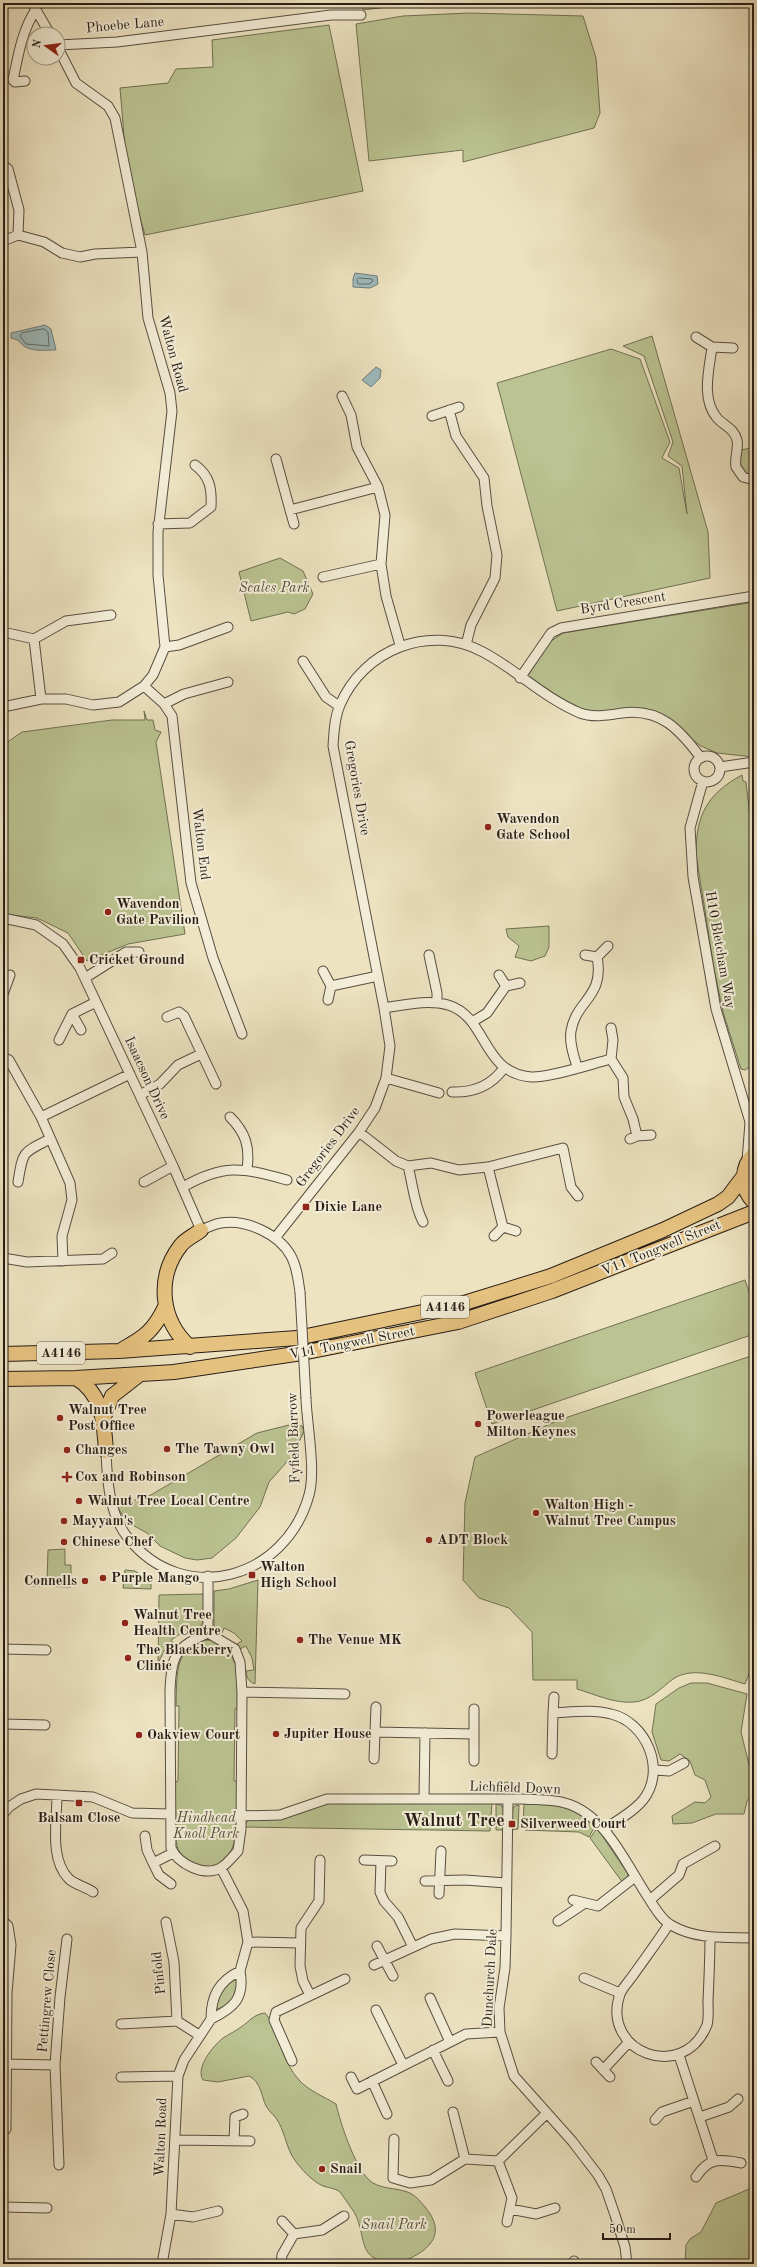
<svg xmlns="http://www.w3.org/2000/svg" width="757" height="2267" viewBox="0 0 757 2267" font-family="'Old Standard TT',serif">
<style>
.green{fill:#bac391;stroke:#707054}
.water{fill:#9ebbbe;stroke:#6e7c7b}
.lines{fill:none;stroke-linecap:round;stroke-linejoin:round}
.shore{stroke:#626c6a;stroke-width:1}
.minor-casing{stroke:#584e41;stroke-width:11}
.highway-casing{stroke:#271d16;stroke-width:16}
.minor{stroke:#f3edd7;stroke-width:9}
.highway{stroke:#e6c280;stroke-width:14}
.minor-bridge-casing{stroke:#584e41;stroke-width:11;stroke-linecap:butt}
.minor-bridge{stroke:#f3edd7;stroke-width:9}
.poi-dot{fill:#8f2418;stroke:#f3edd7;stroke-width:1.5}
.labels{text-anchor:middle;dominant-baseline:central;stroke-width:4;stroke-linejoin:round;paint-order:stroke}
.shield{fill:#f3edd7;stroke:#645b50;stroke-width:1}
.shield-label{font-size:13px;font-weight:bold;fill:#271d16}
.street-label{font-size:14px;fill:#271d16;stroke:#f3edd7}
.park-label{font-size:14px;font-style:italic;fill:#534f3b;stroke:#f3edd7}
.poi-label{font-size:14px;font-weight:bold;fill:#271d16;stroke:#f3edd7;text-anchor:start}
.district-label{font-size:18px;font-weight:bold;fill:#271d16;stroke:#f3edd7}
</style>
<rect width="100%" height="100%" fill="#ede3c1"/>
<filter id="stains"><feTurbulence type="fractalNoise" baseFrequency=".005" numOctaves="4"/><feColorMatrix values="0 0 0 0 .2 0 0 0 0 .09 0 0 0 0 .02 0 0 0 .5 -.17"/></filter>
<radialGradient id="worn" r=".72"><stop offset=".6" stop-color="#630" stop-opacity="0"/><stop offset="1" stop-color="#630" stop-opacity=".3"/></radialGradient>
<path class="green" d="M 363,3 L 455,3 L 412,4 L 363,10 Z
M 469,13 L 583,16 L 596,58 L 600,113 L 594,128 L 463,162 L 463,150 L 369,161 L 356,24 L 403,16 Z
M 329,25 L 363,191 L 145,235 L 127,172 L 120,88 L 168,83 L 176,69 L 213,67 L 212,40 Z
M 652,336 L 708,532 L 710,578 L 557,611 L 497,383 L 611,349 L 640,359 L 670,442 L 662,458 L 679,468 L 687,514 L 682,466 L 668,456 L 673,442 L 644,356 L 623,346 Z
M 754,447 L 754,477 C 739,475 738,461 742,450 Z
M 280,558 L 303,571 L 313,594 L 305,609 L 294,614 L 288,612 L 251,621 L 239,572 Z
M 754,602 L 754,757 L 717,753 L 701,746 L 662,718 L 578,710 L 527,677 L 551,641 L 563,633 Z
M 144,711 L 147,720 L 153,720 L 155,730 L 161,732 L 156,742 L 185,934 L 128,944 L 87,961 L 68,933 L 37,918 L 3,914 L 3,745 L 22,732 L 112,720 L 145,720 Z
M 742,775 L 743,781 L 746,782 L 754,851 L 754,1064 L 745,1070 L 741,1069 L 723,1012 L 714,969 L 696,854 C 696,815 707,794 742,775 Z
M 549,926 L 549,947 L 545,956 L 531,961 L 515,957 L 519,946 L 508,937 L 506,929 Z
M 745,1280 L 754,1306 L 754,1334 L 492,1424 L 475,1373 Z
M 754,1355 L 754,1661 L 745,1684 C 724,1678 694,1665 673,1679 C 661,1688 650,1701 634,1702 C 615,1704 594,1694 577,1689 L 577,1680 L 533,1680 L 532,1632 L 509,1608 L 479,1598 L 463,1580 L 465,1503 L 475,1457 L 559,1420 Z
M 293,1424 L 302,1426 L 304,1431 L 293,1455 L 269,1482 L 260,1507 L 236,1538 L 212,1558 L 197,1560 L 185,1558 L 160,1546 L 147,1533 L 127,1522 L 116,1505 L 149,1496 L 257,1433 Z
M 65,1549 L 65,1565 L 71,1565 L 71,1587 L 33,1586 L 37,1582 L 47,1582 L 48,1550 Z
M 125,1570 L 135,1571 L 151,1582 L 151,1589 L 123,1588 Z
M 258,1580 L 255,1684 C 248,1681 247,1679 246,1671 L 254,1670 L 252,1658 L 246,1646 L 240,1649 L 237,1644 L 242,1641 L 234,1633 L 224,1628 L 222,1633 L 214,1628 L 214,1591 L 229,1589 Z
M 204,1594 C 204,1613 208,1622 193,1635 L 189,1628 L 171,1640 L 176,1646 L 175,1649 L 168,1644 L 160,1659 L 158,1667 L 159,1595 Z
M 212,1640 L 228,1648 L 237,1668 L 238,1708 L 235,1709 L 234,1781 L 237,1781 C 237,1808 245,1877 198,1866 C 188,1863 179,1855 177,1846 C 171,1827 175,1802 175,1782 L 178,1781 L 179,1706 L 176,1706 C 177,1679 173,1639 212,1640 Z
M 691,1683 L 707,1683 L 747,1694 L 741,1732 L 752,1777 L 754,1777 L 754,1794 L 747,1801 L 744,1814 L 716,1814 L 692,1823 L 673,1824 L 672,1816 L 695,1802 L 705,1803 L 711,1797 L 705,1780 L 695,1775 L 690,1761 L 680,1754 L 669,1761 L 661,1760 L 652,1732 L 656,1704 L 679,1688 Z
M 507,1782 L 513,1783 L 520,1791 L 520,1795 L 496,1795 L 498,1784 Z
M 321,1803 L 492,1803 L 490,1831 L 245,1827 L 245,1824 L 250,1819 Z
M 496,1804 L 501,1805 L 504,1810 L 503,1830 L 496,1830 Z
M 524,1804 C 556,1805 570,1804 595,1826 L 589,1837 L 579,1832 L 525,1830 L 523,1827 Z
M 519,1805 L 518,1829 L 511,1830 L 511,1811 L 515,1806 Z
M 597,1828 L 628,1874 L 627,1879 L 623,1883 L 590,1838 Z
M 231,1979 L 239,1981 L 231,2003 L 218,2009 L 215,2003 L 220,1989 Z
M 265,2013 L 269,2018 C 279,2037 284,2064 299,2080 C 309,2091 323,2096 336,2104 C 341,2125 354,2164 368,2179 C 378,2190 397,2187 410,2193 C 416,2196 421,2202 425,2207 C 447,2233 431,2250 404,2261 C 351,2267 370,2234 352,2209 C 348,2204 344,2197 340,2192 C 335,2188 329,2188 323,2186 C 313,2182 300,2168 294,2159 C 287,2149 285,2134 279,2123 C 276,2116 270,2113 266,2106 C 261,2095 261,2082 249,2076 L 218,2082 L 203,2080 C 195,2068 213,2046 223,2038 C 229,2034 236,2031 241,2027 C 250,2021 254,2014 265,2013 Z
M 754,2187 L 754,2264 L 685,2264 L 686,2245 L 690,2239 L 701,2232 L 716,2203 Z"/>
<path class="water" d="M 355,273 L 377,276 L 378,284 L 370,288 L 353,287 L 353,279 Z
M 45,325 L 51,329 L 56,350 C 42,350 27,353 18,340 L 11,338 L 11,333 Z
M 376,367 L 381,370 L 380,378 L 371,387 L 362,380 Z"/>
<g class="lines">
<path class="shore" d="M 359,278 L 372,279 L 373,281 L 369,284 L 358,284 L 357,280 Z
M 44,329 L 48,332 L 49,346 L 26,344 L 20,336 L 22,333 Z"/>
<defs>
<path id="minor" d="M 32,3 L 50,34
M 58,45 L 117,42 L 331,15 L 361,15
M 25,81 L 15,82 L 13,80 C 18,56 22,31 35,11
M 3,165 L 8,169 L 19,210 L 18,235
M 3,239 L 8,239 L 18,235 L 44,242 L 62,253 L 80,257 L 95,254 L 142,252
M 696,337 L 712,347 L 733,348
M 712,347 C 709,370 701,399 717,418 C 724,426 734,428 737,440 C 739,449 734,458 736,467 L 743,477 L 754,480
M 342,396 L 351,415 L 357,447 L 378,487 L 385,515 L 381,564 L 386,596 L 400,645
M 449,410 L 456,436 L 484,478 L 487,506 L 497,555 L 495,578 L 471,625 L 466,645
M 432,416 L 459,407
M 276,459 L 290,510 L 378,487
M 290,510 L 294,524
M 158,524 L 190,523 L 211,507 C 212,489 210,476 195,465
M 323,577 L 381,564
M 3,632 L 34,639 L 66,621 L 111,615
M 34,639 L 41,699
M 165,647 L 179,645 L 228,627
M 303,661 L 326,697 L 339,706
M 520,678 L 551,633 L 561,628 L 754,596
M 144,686 L 164,704 L 172,716 L 191,883 L 213,958 L 242,1034
M 164,704 L 184,694 L 228,682
M 3,707 L 41,699 L 66,699 L 93,705 L 119,702 L 144,686 L 153,675 L 165,647 L 158,575 L 158,532 L 172,411 L 170,393 L 148,318 L 142,252 L 115,118 L 108,106 L 76,83 L 58,48
M694 769a13 13 0 1 1 26 0a13 13 0 1 1-26 0Z
M 720,767 L 754,762
M 703,781 L 690,828 L 693,877 L 716,1009 L 750,1122 L 747,1161
M 3,918 L 36,925 L 63,944 L 80,968 L 173,1166 L 201,1230 C 207,1228 214,1224 221,1223 C 246,1219 279,1234 291,1256 C 297,1267 298,1279 300,1292
M 429,955 L 437,993 L 437,1002
M 585,955 L 597,957
M 597,957 L 608,946
M 323,971 L 331,986
M 499,975 L 506,986
M 85,978 L 126,952 L 139,952
M 3,994 L 10,975
M 328,1000 L 331,986 L 378,976
M 384,1008 C 404,1005 428,999 448,1005 C 488,1017 481,1073 531,1077 C 549,1078 591,1064 611,1059
M 72,1014 L 96,1002
M 72,1014 L 81,1030
M 167,1017 L 179,1012 L 184,1016 L 216,1084
M 472,1022 L 487,1013 L 506,986 L 520,983
M 611,1028 L 613,1040 L 611,1059 L 623,1078 L 624,1097 L 633,1119 L 637,1136
M 59,1040 L 72,1014
M 3,1057 L 9,1060 L 41,1117 L 70,1183 L 72,1200 L 62,1236 L 63,1261
M 577,1067 C 574,1056 569,1043 571,1031 C 576,1000 605,997 597,957
M 386,1078 L 439,1093
M 452,1092 C 474,1093 491,1086 504,1068
M 140,1095 L 160,1084 L 178,1065 L 201,1054
M 41,1117 L 130,1074
M 230,1117 C 246,1133 250,1147 247,1169
M 359,1132 L 396,1161 L 408,1166 L 431,1163 L 459,1170 L 488,1167 L 563,1148 L 571,1187 L 578,1196
M 630,1139 L 637,1136 L 651,1135
M 408,1166 C 413,1185 414,1205 423,1222
M 488,1167 L 503,1227
M 18,1182 C 23,1151 22,1153 50,1139
M 144,1182 L 173,1166
M 183,1187 C 225,1163 242,1168 287,1180
M 503,1227 L 516,1231
M 494,1236 L 503,1227
M 275,1238 L 359,1132 L 375,1108 L 386,1078 L 390,1046 L 384,1008 L 333,746 C 334,733 334,718 340,705 C 363,650 429,623 483,652 C 517,670 544,698 580,713 C 593,718 609,715 622,713 C 661,708 680,730 701,758
M 3,1258 L 27,1262 L 103,1259 L 112,1253
M 106,1451 C 107,1480 109,1514 128,1538 C 184,1608 286,1579 309,1495 C 316,1471 307,1425 306,1399
M 208,1633 L 235,1649 L 240,1662 L 242,1692 L 241,1829 L 238,1851 C 233,1856 228,1863 222,1867 C 205,1878 178,1864 171,1848 L 170,1690 C 172,1654 175,1648 208,1633 Z
M 208,1633 L 208,1576
M 3,1649 L 46,1650
M 242,1692 L 345,1694
M 376,1707 L 375,1732 L 474,1734 L 474,1709
M 553,1713 L 554,1697
M 3,1724 L 45,1725
M 552,1754 L 553,1713 C 572,1712 593,1709 611,1714 C 646,1722 667,1770 643,1800 C 633,1812 617,1821 604,1829
M 374,1759 L 375,1732
M 474,1761 L 474,1734
M 655,1770 L 669,1771 L 684,1763
M 57,1795 C 57,1821 49,1859 69,1879 C 74,1884 86,1887 93,1892
M 424,1799 L 425,1733
M 508,1800 L 506,1936 L 505,1968 L 499,2008 L 500,2032 L 514,2076 L 572,2141 L 598,2175 L 606,2189 L 615,2215 L 625,2247 L 627,2264
M 3,1814 L 9,1807 L 21,1799 L 36,1794 L 93,1797 L 132,1813 L 170,1814
M 240,1816 L 280,1815 L 327,1799 L 523,1799 C 537,1800 551,1799 565,1803 C 605,1814 625,1862 646,1894 C 652,1903 661,1920 671,1925 C 696,1940 726,1937 754,1938
M 145,1836 L 147,1850 L 153,1863
M 364,1860 L 392,1861
M 381,1861 L 380,1892 L 384,1901 L 398,1917 L 413,1947
M 221,1868 L 243,1911 L 248,1942 L 240,1971
M 425,1881 L 465,1880 L 506,1883
M 171,1884 L 159,1875 L 153,1863 L 173,1853
M 439,1894 L 441,1851
M 573,1900 L 598,1906 L 635,1877
M 650,1900 L 679,1875 L 683,1864 L 715,1846
M 3,1921 L 8,1926 L 11,1945 L 7,1993 L 6,2129 L 3,2129
M 558,1921 L 585,1903
M 166,1922 L 174,1962 L 177,2021
M 669,1924 C 658,1941 646,1957 634,1974 C 630,1980 623,1987 620,1994 C 600,2052 683,2084 707,2025 C 709,2018 708,2008 708,2001 C 709,1979 710,1958 710,1937
M 248,1942 L 300,1943
M 377,1946 L 393,1976
M 374,1965 L 431,1939 L 455,1934 L 506,1936
M 240,1971 C 245,1998 234,2008 211,2019 C 211,1996 219,1981 240,1971 Z
M 584,1978 L 620,1993
M 310,1995 L 303,1981 L 300,1966 L 301,1928 L 319,1901 L 320,1860
M 430,1998 L 450,2042
M 376,2010 L 403,2065
M 121,2024 L 177,2021 L 199,2035
M 433,2050 L 448,2081
M 679,2055 L 713,2160
M 292,2061 L 274,2020 L 276,2012 L 345,1979
M 596,2062 L 610,2077
M 3,2064 L 55,2065
M 603,2070 L 628,2043
M 121,2077 L 178,2076
M 351,2077 L 357,2089 L 466,2034 L 500,2032
M 372,2081 L 387,2114
M 453,2112 L 465,2159
M 700,2117 L 729,2107 L 738,2099
M 655,2120 L 662,2112 L 694,2101
M 394,2139 L 393,2178 L 410,2183 L 431,2180 L 465,2159 L 498,2161 L 547,2113
M 176,2140 L 250,2141
M 234,2141 L 235,2117 L 243,2114
M 498,2161 L 512,2198 L 507,2222
M 59,2165 L 55,2065 L 60,1997 L 67,1939
M 696,2177 C 709,2157 719,2159 741,2163
M 3,2207 L 47,2208
M 510,2209 L 536,2214 L 555,2208
M 171,2214 L 193,2217 L 218,2211
M 282,2221 L 294,2234
M 574,2261 L 574,2264
M 162,2264 L 171,2214 L 178,2076 L 184,2060 L 211,2019
M 281,2264 L 282,2255 L 294,2234 L 322,2230 L 344,2216"/>
<path id="highway" d="M 754,1154 C 741,1167 740,1189 754,1202
M 190,1347 C 160,1320 156,1277 181,1245 C 186,1239 195,1235 201,1230
M 123,1349 C 145,1337 154,1330 165,1307
M 3,1354 L 119,1351 L 297,1338 L 461,1304 L 551,1276 L 663,1230 L 718,1204 L 728,1197 L 743,1177
M 76,1378 C 103,1394 104,1423 106,1451
M 3,1379 L 76,1378 L 174,1372 L 302,1353 L 458,1322 L 552,1291 L 754,1212
M 104,1417 L 112,1396 L 139,1375"/>
</defs>
<use href="#minor" class="minor-casing"/>
<use href="#highway" class="highway-casing"/>
<use href="#minor" class="minor"/>
<use href="#highway" class="highway"/>
<defs>
<path id="minor-bridge" d="M 300,1292 L 306,1399"/>
</defs>
<use href="#minor-bridge" class="minor-bridge-casing"/>
<use href="#minor-bridge" class="minor-bridge"/>
</g>
<g class="poi-dot">
<circle cx="488" cy="827" r="4"/>
<circle cx="108" cy="912" r="4"/>
<rect x="77" y="956" width="8" height="8" rx="2"/>
<rect x="302" y="1203" width="8" height="8" rx="2"/>
<circle cx="60" cy="1418" r="4"/>
<circle cx="478" cy="1424" r="4"/>
<circle cx="167" cy="1449" r="4"/>
<circle cx="67" cy="1450" r="4"/>
<path d="M65 1471h4v4h4v4h-4v4h-4v-4h-4v-4h4z"/>
<circle cx="79" cy="1501" r="4"/>
<circle cx="536" cy="1513" r="4"/>
<circle cx="64" cy="1521" r="4"/>
<circle cx="429" cy="1540" r="4"/>
<circle cx="64" cy="1542" r="4"/>
<rect x="248" y="1571" width="8" height="8" rx="2"/>
<circle cx="103" cy="1578" r="4"/>
<circle cx="85" cy="1581" r="4"/>
<circle cx="125" cy="1623" r="4"/>
<circle cx="300" cy="1640" r="4"/>
<circle cx="128" cy="1658" r="4"/>
<circle cx="276" cy="1734" r="4"/>
<circle cx="139" cy="1735" r="4"/>
<rect x="75" y="1799" width="8" height="8" rx="2"/>
<rect x="508" y="1820" width="8" height="8" rx="2"/>
<circle cx="322" cy="2169" r="4"/>
</g>
<g class="labels">
<g class="shield">
<rect x="421" y="1296" width="48" height="22" rx="3"/>
<rect x="37" y="1342" width="48" height="22" rx="3"/>
</g>
<g class="shield-label">
<text x="445" y="1307">A4146</text>
<text x="61" y="1353">A4146</text>
</g>
<g class="street-label">
<text transform="translate(125 25) rotate(-5)">Phoebe Lane</text>
<text transform="translate(173 354) rotate(75)">Walton Road</text>
<text transform="translate(623 603) rotate(-9)">Byrd Crescent</text>
<text transform="translate(357 788) rotate(80)">Gregories Drive</text>
<text transform="translate(201 844) rotate(83)">Walton End</text>
<text transform="translate(720 950) rotate(80)">H10 Bletcham Way</text>
<text transform="translate(147 1078) rotate(65)">Isaacson Drive</text>
<text transform="translate(328 1147) rotate(-53)">Gregories Drive</text>
<text transform="translate(661 1248) rotate(-22)">V11 Tongwell Street</text>
<text transform="translate(352 1343) rotate(-11)">V11 Tongwell Street</text>
<text transform="translate(294 1438) rotate(-92)">Fyfield Barrow</text>
<text transform="translate(515 1788) rotate(2)">Lichfield Down</text>
<text transform="translate(159 1973) rotate(-96)">Pinfold</text>
<text transform="translate(490 1978) rotate(-87)">Dunchurch Dale</text>
<text transform="translate(47 2001) rotate(-85)">Pettingrew Close</text>
<text transform="translate(161 2137) rotate(-88)">Walton Road</text>
</g>
<g class="park-label">
<text x="274" y="588">Scales Park</text>
<text x="206" y="1818">Hindhead<tspan x="206" dy="16">Knoll Park</tspan></text>
<text x="394" y="2225">Snail Park</text>
</g>
<g class="poi-label">
<text x="496" y="819">Wavendon<tspan x="496" dy="16">Gate School</tspan></text>
<text x="116" y="904">Wavendon<tspan x="116" dy="16">Gate Pavilion</tspan></text>
<text x="89" y="960">Cricket Ground</text>
<text x="314" y="1207">Dixie Lane</text>
<text x="68" y="1410">Walnut Tree<tspan x="68" dy="16">Post Office</tspan></text>
<text x="486" y="1416">Powerleague<tspan x="486" dy="16">Milton Keynes</tspan></text>
<text x="175" y="1449">The Tawny Owl</text>
<text x="75" y="1450">Changes</text>
<text x="75" y="1477">Cox and Robinson</text>
<text x="87" y="1501">Walnut Tree Local Centre</text>
<text x="544" y="1505">Walton High -<tspan x="544" dy="16">Walnut Tree Campus</tspan></text>
<text x="72" y="1521">Mayyam's</text>
<text x="437" y="1540">ADT Block</text>
<text x="72" y="1542">Chinese Chef</text>
<text x="260" y="1567">Walton<tspan x="260" dy="16">High School</tspan></text>
<text x="111" y="1578">Purple Mango</text>
<text x="77" y="1581" text-anchor="end">Connells</text>
<text x="133" y="1615">Walnut Tree<tspan x="133" dy="16">Health Centre</tspan></text>
<text x="308" y="1640">The Venue MK</text>
<text x="136" y="1650">The Blackberry<tspan x="136" dy="16">Clinic</tspan></text>
<text x="284" y="1734">Jupiter House</text>
<text x="147" y="1735">Oakview Court</text>
<text x="79" y="1818" text-anchor="middle">Balsam Close</text>
<text x="520" y="1824">Silverweed Court</text>
<text x="330" y="2169">Snail</text>
</g>
<g class="district-label">
<text x="454" y="1821">Walnut Tree</text>
</g>
</g>
<rect width="757" height="2267" fill="none" stroke="#ede3c1" stroke-width="16"/>
<rect x="4" y="4" width="749" height="2259" fill="none" stroke="#271d16" stroke-width="2"/>
<rect x="8" y="8" width="741" height="2251" fill="none" stroke="#271d16"/>
<g transform="translate(46 46) rotate(284)"><circle r="19" fill="#f3edd7" stroke="#a19a8a"/>
<path d="M0-3L7 15L0 10L-7 15Z" fill="#8f2418"/>
<text y="-6" font-size="11" font-weight="bold" text-anchor="middle" fill="#271d16">N</text>
</g>
<path d="M603 2233v6h67v-6" fill="none" stroke="#271d16" stroke-width="2"/>
<text x="609" y="2233" font-size="12" fill="#271d16" stroke="#f3edd7" stroke-width="3" paint-order="stroke">50 m</text>
<rect width="100%" height="100%" filter="url(#stains)"/>
<rect width="100%" height="100%" fill="url(#worn)"/>
</svg>
